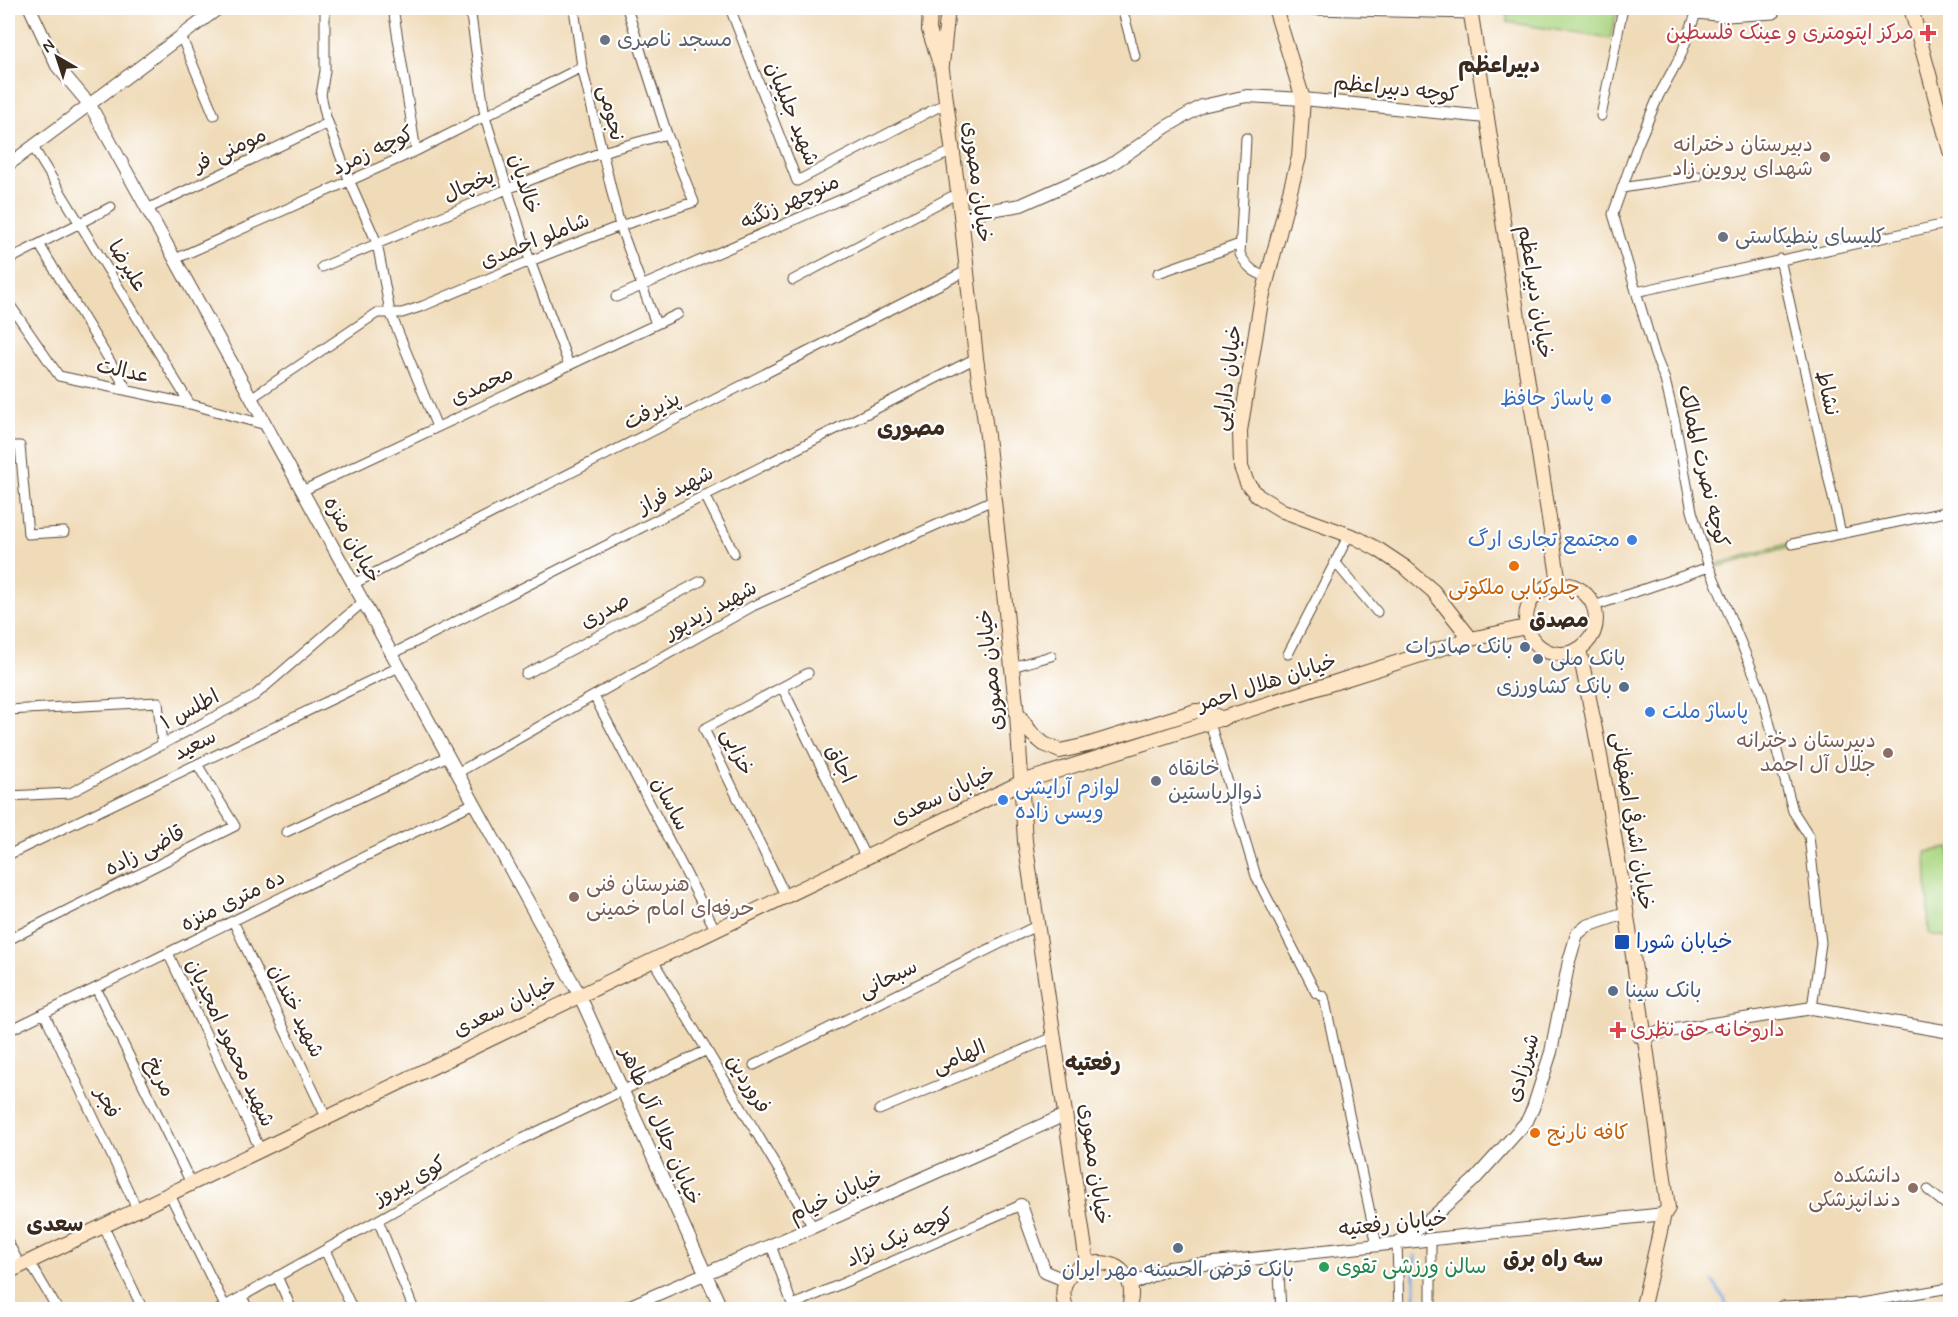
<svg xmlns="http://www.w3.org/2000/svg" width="1958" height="1317" viewBox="0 0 1958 1317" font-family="Mynerve,'Playpen Sans Arabic',sans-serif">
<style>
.green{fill:#abd682;stroke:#738050;stroke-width:1.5}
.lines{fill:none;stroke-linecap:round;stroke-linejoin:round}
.stream{stroke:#79abe5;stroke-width:3}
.minor-casing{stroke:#564535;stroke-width:11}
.tertiary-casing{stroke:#564535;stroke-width:14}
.secondary-casing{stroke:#564535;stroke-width:16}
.minor{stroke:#fff;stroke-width:9}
.tertiary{stroke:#fff;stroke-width:12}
.secondary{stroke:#fee5c5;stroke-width:14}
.health-dot{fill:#e0444e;stroke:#fff;stroke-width:2}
.worship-dot{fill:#6b7280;stroke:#fff;stroke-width:2}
.education-dot{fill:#8d6e63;stroke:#fff;stroke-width:2}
.shop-dot{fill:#3f7fe0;stroke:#fff;stroke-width:2}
.food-dot{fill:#e8710a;stroke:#fff;stroke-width:2}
.service-dot{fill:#5c6f8a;stroke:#fff;stroke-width:2}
.transit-dot{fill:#1a4fb4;stroke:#fff;stroke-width:2}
.leisure-dot{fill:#2e9e5b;stroke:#fff;stroke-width:2}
.labels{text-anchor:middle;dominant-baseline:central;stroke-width:4.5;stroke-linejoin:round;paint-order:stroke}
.health-label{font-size:21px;fill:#be3a42;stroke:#fff;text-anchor:end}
.worship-label{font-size:21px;fill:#5b616d;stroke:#fff;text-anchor:start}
.street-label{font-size:21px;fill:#3b2a1e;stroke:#fff}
.education-label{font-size:21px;fill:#785e54;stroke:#fff;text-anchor:end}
.shop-label{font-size:21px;fill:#366cbe;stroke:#fff;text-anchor:end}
.food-label{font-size:21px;fill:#c56008;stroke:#fff}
.service-label{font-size:21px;fill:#4e5e75;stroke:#fff;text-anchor:end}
.transit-label{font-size:21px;fill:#164399;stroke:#fff;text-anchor:start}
.leisure-label{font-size:21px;fill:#27864d;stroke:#fff;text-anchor:start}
.neighbourhood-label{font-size:22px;font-weight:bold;fill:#3b2a1e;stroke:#fff}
</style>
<rect width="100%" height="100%" fill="#fff"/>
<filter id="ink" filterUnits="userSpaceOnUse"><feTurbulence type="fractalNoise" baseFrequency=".0167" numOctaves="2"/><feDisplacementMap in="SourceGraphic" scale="12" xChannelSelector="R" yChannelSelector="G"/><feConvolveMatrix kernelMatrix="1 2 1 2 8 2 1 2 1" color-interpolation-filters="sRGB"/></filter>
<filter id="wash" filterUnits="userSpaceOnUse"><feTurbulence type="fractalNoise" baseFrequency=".008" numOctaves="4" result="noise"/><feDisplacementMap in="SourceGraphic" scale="24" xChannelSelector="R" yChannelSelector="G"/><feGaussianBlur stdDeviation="1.35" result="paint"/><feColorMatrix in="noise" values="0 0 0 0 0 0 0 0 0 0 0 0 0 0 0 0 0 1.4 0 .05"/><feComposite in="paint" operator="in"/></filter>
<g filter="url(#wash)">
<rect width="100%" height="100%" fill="#f0dbb9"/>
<path class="green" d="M 1507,8 L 1618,8 L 1610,39 L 1507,22 Z
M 1787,544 L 1788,547 L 1714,568 L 1713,565 Z
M 1950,848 L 1950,938 L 1929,934 L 1926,852 Z"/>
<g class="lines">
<path class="stream" d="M 1713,1282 L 1725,1300 L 1727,1310
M 1415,1310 L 1415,1255"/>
</g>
</g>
<g filter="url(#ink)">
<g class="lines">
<defs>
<path id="minor" d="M 325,8 L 325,71 L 321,95 L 326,117 L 350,182 L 377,243 L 390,312 L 437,427
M 393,8 L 416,151
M 470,8 L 485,117 L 530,261 L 569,365
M 574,8 L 582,67 L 620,226 L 656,324
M 730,8 L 797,181 L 946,103
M 1122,8 L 1135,56
M 1698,8 L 1681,55 L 1659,95 L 1637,146 L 1613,214 L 1655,355 L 1665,380 L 1675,422 L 1692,511 L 1708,564 L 1761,691 L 1793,811 L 1809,836 L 1821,943 L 1812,1008
M 1275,9 L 1471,14
M 1696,14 L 1727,17 L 1774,14
M 181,36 L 214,115
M 1601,116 L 1623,8
M 1246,138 L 1240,254 C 1247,267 1254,273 1267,277
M 33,147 L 190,404
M 1622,188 L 1698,176
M 147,209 L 328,123
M 39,244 L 128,391
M 175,259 L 416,151 L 582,67
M 1780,259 L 1841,534
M 8,260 L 111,207
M 322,267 L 507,189 L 602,152 L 667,134
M 1158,273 L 1240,244
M 793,280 L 958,193
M 1636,292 L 1950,223
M 616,297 L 953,151
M 8,302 L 59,376 L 190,404 L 266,425
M 251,398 L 377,313 L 402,313 L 423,306 L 530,261 L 620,226 L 694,202 L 667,134 L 627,8
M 8,446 L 20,446 L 28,534 L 64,532
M 302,491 L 678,314
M 705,495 L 734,553
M 1792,544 L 1950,511
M 1335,562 L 1377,612
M 353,584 L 968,270
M 1594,606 L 1709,567
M 392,654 L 976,358
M 1288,654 L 1349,535
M 1012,667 L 1051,656
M 526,674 L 701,581
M 782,687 L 865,856
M 594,696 L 715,929
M 8,710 L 158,702 L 162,745
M 1210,723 L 1256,876 L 1316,993 L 1324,997 L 1377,1245
M 457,773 L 753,606 L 993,500
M 8,796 L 70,793 L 254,696 L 363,602
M 286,832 L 448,756
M 8,855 L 399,667
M 785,895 L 704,729 L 808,673
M 233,921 L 326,1117
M 8,940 L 235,826 L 197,764
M 168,953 L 260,1149
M 652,959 L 813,1227
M 96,988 L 191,1183
M 44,1013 L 137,1209
M 8,1031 L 474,803
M 754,1065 L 1038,925
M 879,1110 L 1054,1037
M 1928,1190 L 1950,1208
M 169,1193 L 225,1306
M 378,1220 L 414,1310
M 103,1225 L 143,1310
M 8,1242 L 20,1265
M 1397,1243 L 1399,1310
M 771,1245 L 794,1310
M 325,1250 L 353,1310
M 1278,1256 L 1281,1310
M 29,1261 L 58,1310
M 277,1276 L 292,1310
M 242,1296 L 248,1310
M 793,1305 L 1021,1205
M 1781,1306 L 1860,1303 L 1950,1288
M 218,1310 L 522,1139 L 707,1050
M 1431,1310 L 1431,1240"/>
<path id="tertiary" d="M 30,8 L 57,66 L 90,105 L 579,994 L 722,1310
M 8,165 L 219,8
M 961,215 L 1021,205 L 1109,166 L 1166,127 L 1202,106 L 1247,96 L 1303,99 L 1486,117
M 1638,1036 L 1812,1008 L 1950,1032
M 1021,1205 L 1045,1272 L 1067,1281
M 1398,1242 L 1427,1222 L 1474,1180 L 1527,1121 L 1533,1108 L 1551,1052 L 1569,961 L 1577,934 L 1587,926 L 1619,915
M 1130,1285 L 1168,1268 L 1664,1214
M 621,1310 L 813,1227 L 1065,1115"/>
<path id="secondary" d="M 930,8 L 929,30 L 942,70 L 961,215 L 976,358 L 987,436 L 1017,714 L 1025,841 L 1087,1263
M 1275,8 L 1303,99 L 1299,157 L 1261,302 L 1240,431 L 1241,467 L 1247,483 L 1258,496 L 1283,511 L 1357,538 L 1379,550 L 1406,568 L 1433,591 L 1471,639
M 1470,8 L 1559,583
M 1911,8 L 1950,151
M 942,65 L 948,8
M1526 619a35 35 0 1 1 70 0a35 35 0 1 1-70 0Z
M 1579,649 C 1618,834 1643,1021 1668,1208 L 1664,1214 L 1642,1310
M 1019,716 L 1032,734 L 1044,744 L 1060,751 L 1087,745 L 1196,711 L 1209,713 L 1223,719
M 8,1272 L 1022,782 L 1471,639 L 1526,627
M 1067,1310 C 1043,1251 1150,1244 1128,1310"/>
</defs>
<use href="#minor" class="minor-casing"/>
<use href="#tertiary" class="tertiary-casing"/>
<use href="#secondary" class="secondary-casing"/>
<use href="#minor" class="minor"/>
<use href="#tertiary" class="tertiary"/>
<use href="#secondary" class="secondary"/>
</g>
</g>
<g class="health-dot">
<path d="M1925 24h6v6h6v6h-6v6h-6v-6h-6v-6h6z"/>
<path d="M1615 1021h6v6h6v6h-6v6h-6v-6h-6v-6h6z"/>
</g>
<g class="worship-dot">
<circle cx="605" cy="40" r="6"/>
<circle cx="1723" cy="237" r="6"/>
<circle cx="1156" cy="781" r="6"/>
</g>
<g class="education-dot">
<circle cx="1825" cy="157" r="6"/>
<circle cx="1888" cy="753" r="6"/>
<circle cx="574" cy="897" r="6"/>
<circle cx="1913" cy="1188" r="6"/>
</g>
<g class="shop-dot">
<circle cx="1606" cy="399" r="6"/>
<circle cx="1632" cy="540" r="6"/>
<circle cx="1650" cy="712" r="6"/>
<circle cx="1003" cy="800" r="6"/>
</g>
<g class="food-dot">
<circle cx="1514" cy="566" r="6"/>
<circle cx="1535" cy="1133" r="6"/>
</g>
<g class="service-dot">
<circle cx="1525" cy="647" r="6"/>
<circle cx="1538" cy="659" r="6"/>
<circle cx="1624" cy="687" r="6"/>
<circle cx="1613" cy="991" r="6"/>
<circle cx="1178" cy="1248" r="6"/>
</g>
<rect class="transit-dot" x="1614" y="934" width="16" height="16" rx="3"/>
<circle class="leisure-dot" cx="1324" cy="1267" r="6"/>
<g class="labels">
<g class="health-label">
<text x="1914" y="33">مرکز اپتومتری و عینک فلسطین</text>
<text x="1630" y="1030" text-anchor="start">داروخانه حق نظری</text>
</g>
<g class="worship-label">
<text x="617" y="40">مسجد ناصری</text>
<text x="1735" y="237">کلیسای پنطیکاستی</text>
<text x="1168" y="769">خانقاه<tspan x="1168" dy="24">ذوالریاستین</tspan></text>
</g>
<g class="street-label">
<text transform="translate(1396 89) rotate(6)">کوچه دبیراعظم</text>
<text transform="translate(611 113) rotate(77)">نجومی</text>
<text transform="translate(792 114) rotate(68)">شهید جلیلیان</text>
<text transform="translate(230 150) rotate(-25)">مومنی فر</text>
<text transform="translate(373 151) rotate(-25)">کوچه زمرد</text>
<text transform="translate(977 182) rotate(83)">خیابان مصوری</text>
<text transform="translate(524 184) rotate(73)">خالدیان</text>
<text transform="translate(469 186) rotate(-23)">یخچال</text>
<text transform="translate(790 202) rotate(-24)">منوچهر زنگنه</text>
<text transform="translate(535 241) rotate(-22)">شاملو احمدی</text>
<text transform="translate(127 266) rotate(59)">علیرضا</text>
<text transform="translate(1535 292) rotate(81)">خیابان دبیراعظم</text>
<text transform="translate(123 371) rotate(12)">عدالت</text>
<text transform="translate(1228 378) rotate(-82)">خیابان دارایی</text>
<text transform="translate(482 386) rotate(-25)">محمدی</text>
<text transform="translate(1827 393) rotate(77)">نشاط</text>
<text transform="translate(652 411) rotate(-27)">پذیرفت</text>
<text transform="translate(1703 466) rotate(77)">کوچه نصرت الممالک</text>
<text transform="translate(676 490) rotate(-27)">شهید فراز</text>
<text transform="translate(352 540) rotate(61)">خیابان منزه</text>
<text transform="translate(711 610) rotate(-28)">شهید زیدپور</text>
<text transform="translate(605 611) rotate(-28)">صدری</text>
<text transform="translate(991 670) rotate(-96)">خیابان مصوری</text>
<text transform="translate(1267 683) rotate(-18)">خیابان هلال احمر</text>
<text transform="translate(190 710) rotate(-28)">اطلس ۱</text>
<text transform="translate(195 745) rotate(-26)">سعید</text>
<text transform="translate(737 752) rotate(66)">خزایی</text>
<text transform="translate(840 764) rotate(64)">اجاق</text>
<text transform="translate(943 796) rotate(-25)">خیابان سعدی</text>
<text transform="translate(670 804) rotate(62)">ساسان</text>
<text transform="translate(1632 821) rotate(81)">خیابان اشرفی اصفهانی</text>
<text transform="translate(145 851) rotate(-27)">قاضی زاده</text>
<text transform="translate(233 901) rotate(-26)">ده متری منزه</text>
<text transform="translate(888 979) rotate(-26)">سبحانی</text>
<text transform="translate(505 1007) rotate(-26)">خیابان سعدی</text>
<text transform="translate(296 1011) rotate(64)">شهید خندان</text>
<text transform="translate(230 1043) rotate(65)">شهید محمود امجدیان</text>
<text transform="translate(959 1057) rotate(-23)">الهامی</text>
<text transform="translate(1523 1068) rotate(-73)">شیرزادی</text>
<text transform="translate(160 1077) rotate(64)">مریخ</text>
<text transform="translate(748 1084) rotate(59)">فروردین</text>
<text transform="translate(107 1103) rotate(65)">فجر</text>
<text transform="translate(660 1126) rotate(66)">خیابان جلال آل طاهر</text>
<text transform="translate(1094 1164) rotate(82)">خیابان مصوری</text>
<text transform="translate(410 1181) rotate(-29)">کوی پیروز</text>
<text transform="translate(836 1196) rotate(-24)">خیابان خیام</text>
<text transform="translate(1393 1224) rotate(-6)">خیابان رفعتیه</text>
<text transform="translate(900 1238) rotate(-24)">کوچه نیک نژاد</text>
</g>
<g class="education-label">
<text x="1813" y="145">دبیرستان دخترانه<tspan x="1813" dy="24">شهدای پروین زاد</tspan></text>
<text x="1876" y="741">دبیرستان دخترانه<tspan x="1876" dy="24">جلال آل احمد</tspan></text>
<text x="586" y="885" text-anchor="start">هنرستان فنی<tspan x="586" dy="24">حرفه‌ای امام خمینی</tspan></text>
<text x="1901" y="1176">دانشکده<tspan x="1901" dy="24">دندانپزشکی</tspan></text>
</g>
<g class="shop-label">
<text x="1594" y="399">پاساژ حافظ</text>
<text x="1620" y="540">مجتمع تجاری ارگ</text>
<text x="1662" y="712" text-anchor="start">پاساژ ملت</text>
<text x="1015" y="788" text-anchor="start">لوازم آرایشی<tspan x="1015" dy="24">ویسی زاده</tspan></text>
</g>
<g class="food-label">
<text x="1514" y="588">چلوکبابی ملکوتی</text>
<text x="1547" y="1133" text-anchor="start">کافه نارنج</text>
</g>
<g class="service-label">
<text x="1513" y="647">بانک صادرات</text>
<text x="1550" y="659" text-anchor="start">بانک ملی</text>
<text x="1612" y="687">بانک کشاورزی</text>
<text x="1625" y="991" text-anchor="start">بانک سینا</text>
<text x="1178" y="1270" text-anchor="middle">بانک قرض الحسنه مهر ایران</text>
</g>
<g class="transit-label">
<text x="1636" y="942">خیابان شورا</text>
</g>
<g class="leisure-label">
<text x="1336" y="1267">سالن ورزشی تقوی</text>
</g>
<g class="neighbourhood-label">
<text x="1499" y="66">دبیراعظم</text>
<text x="911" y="429">مصوری</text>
<text x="1559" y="621">مصدق</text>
<text x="1093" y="1064">رفعتیه</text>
<text x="55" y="1225">سعدی</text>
<text x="1553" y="1260">سه راه برق</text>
</g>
</g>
<rect width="1958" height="1317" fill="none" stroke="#fff" stroke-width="30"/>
<g transform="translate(57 57) rotate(321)" stroke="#ffffff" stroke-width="4.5" paint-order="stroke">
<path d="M0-4.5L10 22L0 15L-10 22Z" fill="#3b2a1e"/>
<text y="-9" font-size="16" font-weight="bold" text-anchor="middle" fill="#3b2a1e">N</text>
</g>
</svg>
